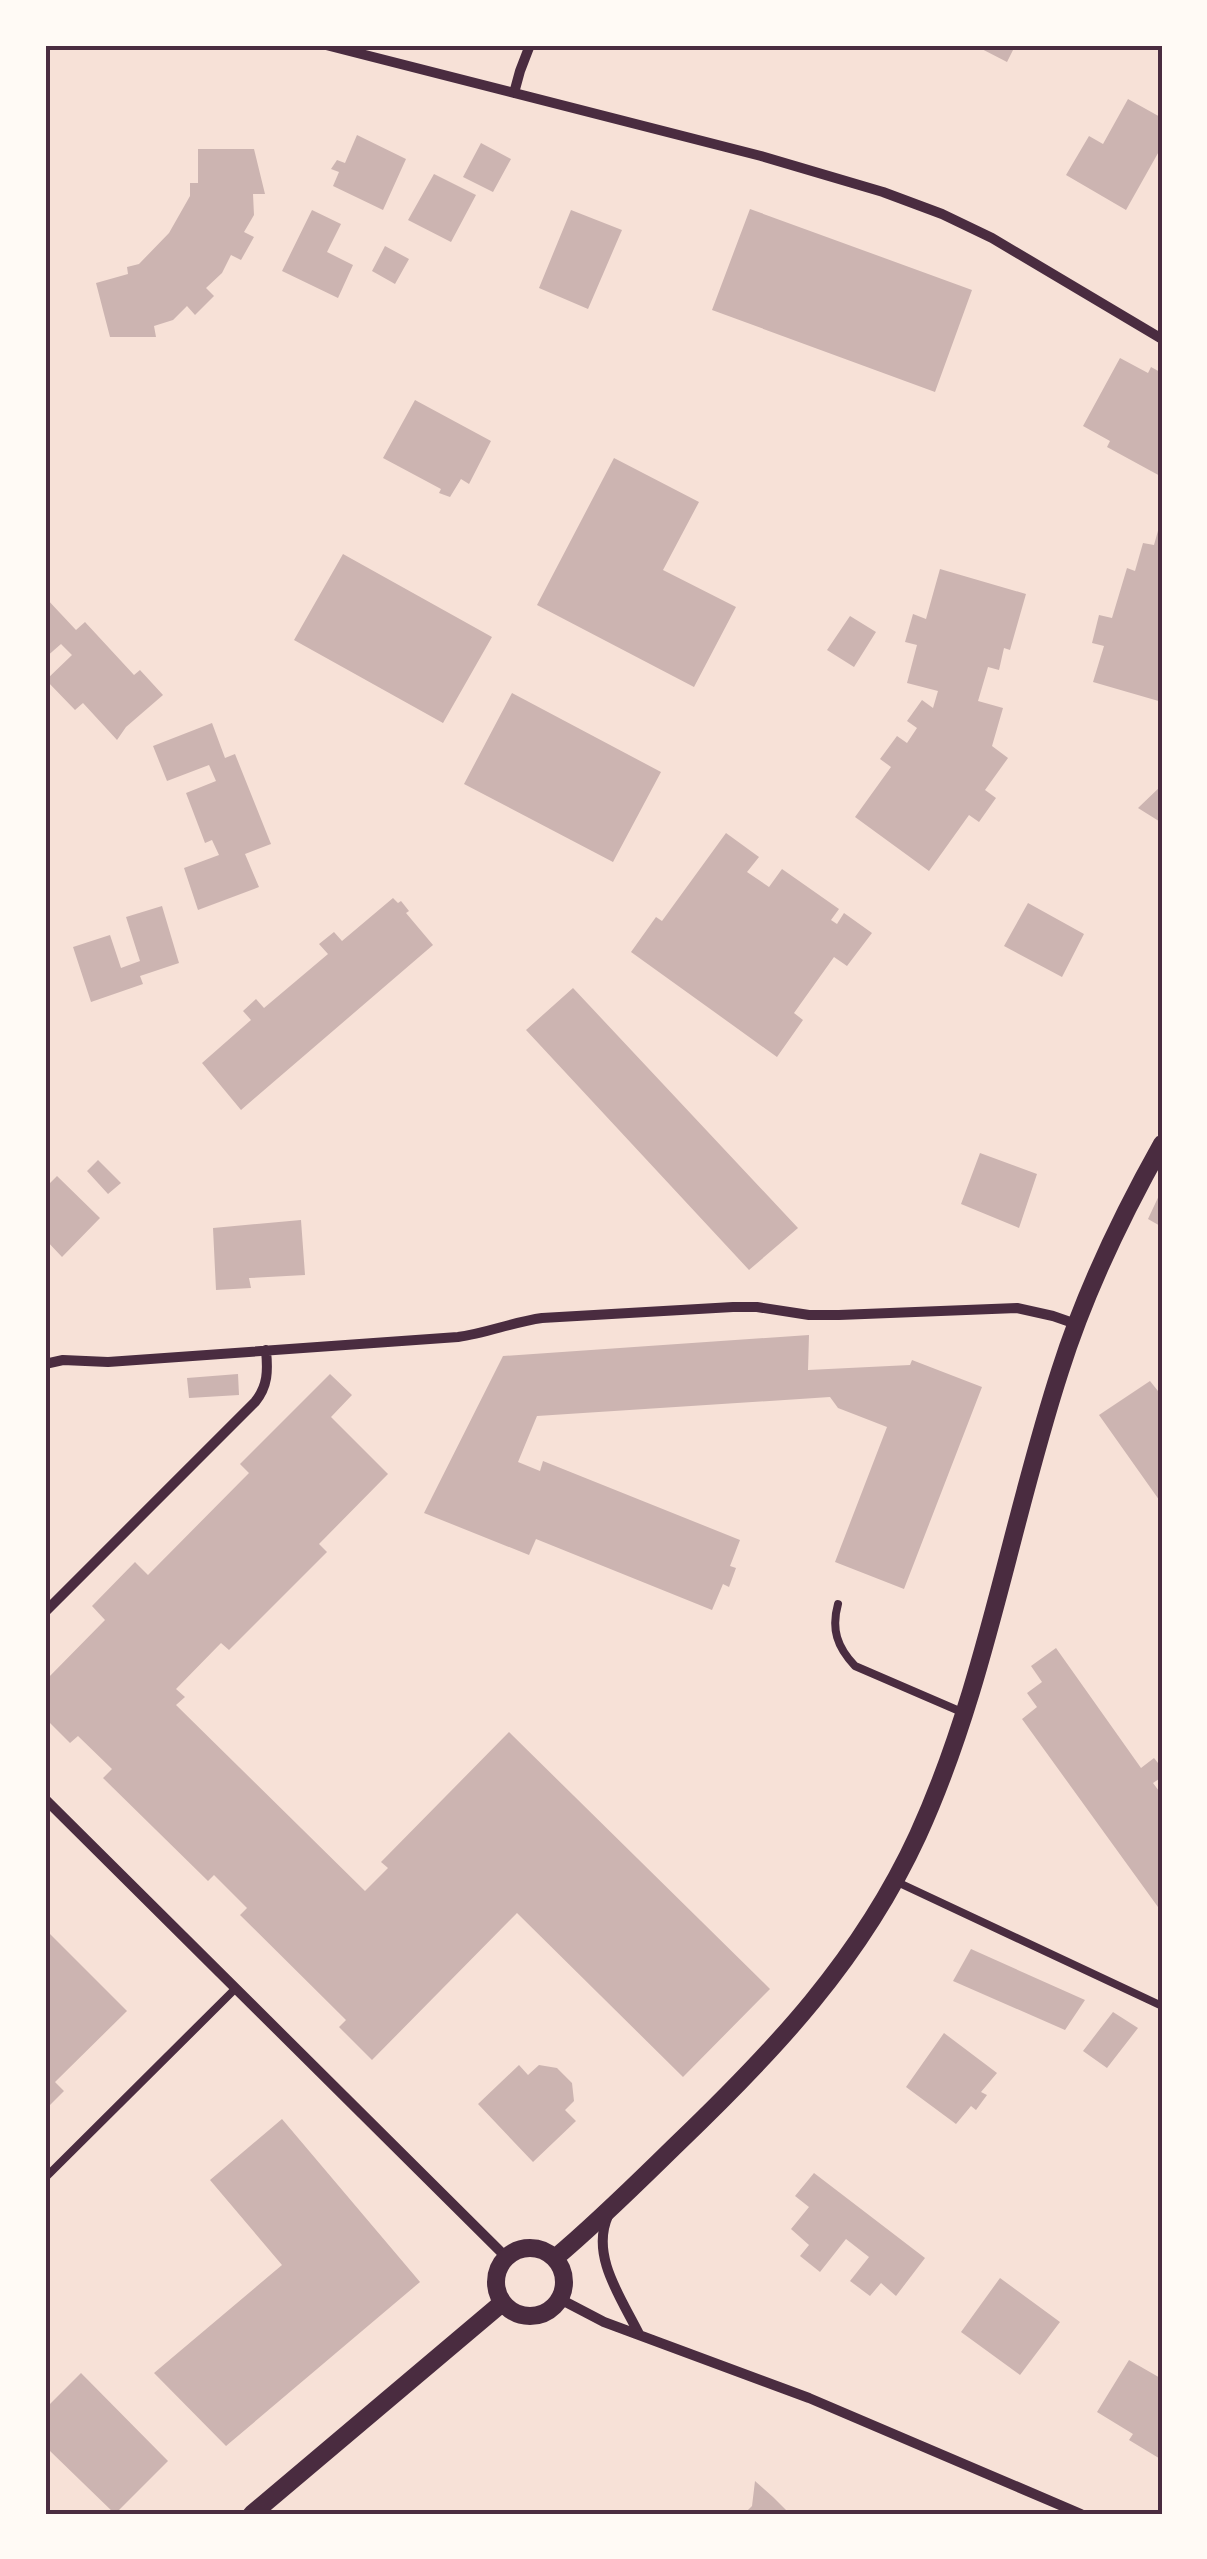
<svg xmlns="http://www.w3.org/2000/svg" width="1207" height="2559" viewBox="0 0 1207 2559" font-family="'DejaVu Sans',sans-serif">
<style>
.building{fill:#ccb4b1}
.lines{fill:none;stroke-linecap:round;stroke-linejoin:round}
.service{stroke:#4a2c40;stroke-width:8}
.minor{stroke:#4a2c40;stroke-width:10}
.tertiary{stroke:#4a2c40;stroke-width:18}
.neatline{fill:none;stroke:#4a2c40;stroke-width:4}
</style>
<rect width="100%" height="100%" fill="#f7e1d7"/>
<path class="building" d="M 974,45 L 1023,45 L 1020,50 L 1014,48 L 1007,62 Z
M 1128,99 L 1162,118 L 1162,146 L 1126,210 L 1066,175 L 1089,136 L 1103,144 Z
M 357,135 L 406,159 L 383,210 L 333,186 L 339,172 L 331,169 L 337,160 L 345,163 Z
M 481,143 L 511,159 L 493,192 L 463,177 Z
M 198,149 L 254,149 L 265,194 L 253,194 L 254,215 L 244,232 L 254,237 L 241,260 L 231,255 L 222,273 L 206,288 L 214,296 L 195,315 L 187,306 L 173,320 L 154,326 L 156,337 L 110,337 L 96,283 L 128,274 L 127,267 L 139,264 L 169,233 L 190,196 L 190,183 L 198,183 Z
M 434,174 L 476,195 L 451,242 L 408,220 Z
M 750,209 L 972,290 L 935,392 L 712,310 Z
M 312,210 L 341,224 L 327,252 L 353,265 L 338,298 L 282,271 Z
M 571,210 L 622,230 L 588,309 L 539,288 Z
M 385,246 L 409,259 L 395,284 L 372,271 Z
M 1120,358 L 1148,373 L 1151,367 L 1162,373 L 1162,477 L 1107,447 L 1110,441 L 1083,426 Z
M 415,400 L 491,441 L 469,484 L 461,479 L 450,497 L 439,493 L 441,489 L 383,458 Z
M 614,458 L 699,502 L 663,570 L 736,607 L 694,687 L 537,605 Z
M 1161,520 L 1162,521 L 1162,702 L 1093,682 L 1104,646 L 1092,643 L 1099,615 L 1112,618 L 1127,568 L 1135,571 L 1143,543 L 1154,545 Z
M 343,554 L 492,637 L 443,723 L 294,640 Z
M 940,569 L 1026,594 L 1010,650 L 1004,648 L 999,670 L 988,667 L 978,701 L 1003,708 L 992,746 L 1008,758 L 985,790 L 996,798 L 979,822 L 969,815 L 929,871 L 855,817 L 891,767 L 880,759 L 897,736 L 907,743 L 917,728 L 907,721 L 922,700 L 933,708 L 938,691 L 907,683 L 917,645 L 905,642 L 913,614 L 926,619 Z
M 45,597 L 76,630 L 85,622 L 134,675 L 140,670 L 163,695 L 126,727 L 117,740 L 83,703 L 75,710 L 46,680 L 72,655 L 61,644 L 45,658 Z
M 850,616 L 876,632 L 854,667 L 827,650 Z
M 512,693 L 661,772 L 613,862 L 464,784 Z
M 212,723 L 225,758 L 235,754 L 271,844 L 245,854 L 259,887 L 198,910 L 184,868 L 219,855 L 212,840 L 205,843 L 186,793 L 216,781 L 209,765 L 167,781 L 153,746 Z
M 1162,785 L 1162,823 L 1138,808 Z
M 726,833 L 759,857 L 747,872 L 769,887 L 782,869 L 839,909 L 831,920 L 837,924 L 844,913 L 872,933 L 847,966 L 834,957 L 794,1013 L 803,1020 L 777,1057 L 631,952 L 656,917 L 662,921 Z
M 393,898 L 398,903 L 401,901 L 409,911 L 406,913 L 433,945 L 241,1110 L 202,1063 L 251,1020 L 243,1011 L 256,999 L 264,1008 L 328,954 L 319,944 L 334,932 L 342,941 Z
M 1028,903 L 1084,934 L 1062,977 L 1004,946 Z
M 162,906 L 179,963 L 140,976 L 143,984 L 91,1002 L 73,947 L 110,935 L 121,968 L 140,961 L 126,917 Z
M 573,988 L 798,1228 L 749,1270 L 526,1030 Z
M 980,1153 L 1037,1174 L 1019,1228 L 961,1204 Z
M 98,1160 L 121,1183 L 108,1194 L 87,1171 Z
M 57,1176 L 100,1218 L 62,1257 L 45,1239 L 45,1188 Z
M 1162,1189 L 1162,1227 L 1148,1219 Z
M 301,1220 L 305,1275 L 249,1278 L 251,1288 L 216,1290 L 213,1228 Z
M 809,1335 L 808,1370 L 910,1365 L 912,1360 L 982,1387 L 904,1589 L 835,1562 L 887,1427 L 838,1408 L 830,1397 L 537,1416 L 518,1462 L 540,1471 L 543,1461 L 740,1540 L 730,1566 L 736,1568 L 729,1587 L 723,1584 L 712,1610 L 536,1539 L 529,1555 L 424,1513 L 503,1356 Z
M 238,1374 L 239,1395 L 189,1398 L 187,1378 Z
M 330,1374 L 352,1395 L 331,1417 L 388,1474 L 319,1544 L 327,1552 L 229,1650 L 221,1643 L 176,1689 L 185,1697 L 176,1705 L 365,1891 L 388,1868 L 381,1862 L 509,1732 L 770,1989 L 683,2077 L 517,1913 L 372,2060 L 339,2027 L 346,2020 L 240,1915 L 247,1908 L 214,1875 L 208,1881 L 103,1778 L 112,1769 L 78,1736 L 70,1743 L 45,1718 L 45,1681 L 105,1620 L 92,1606 L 135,1562 L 148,1575 L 249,1473 L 240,1464 Z
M 1150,1381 L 1162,1396 L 1162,1504 L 1099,1415 Z
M 1056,1648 L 1141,1768 L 1154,1758 L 1162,1768 L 1162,1777 L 1153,1783 L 1162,1795 L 1162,1904 L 1158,1907 L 1022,1719 L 1037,1707 L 1027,1693 L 1042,1682 L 1031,1666 Z
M 45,1929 L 127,2011 L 55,2082 L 64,2091 L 45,2110 Z
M 971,1949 L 1085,2000 L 1065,2030 L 953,1981 Z
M 1113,2012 L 1138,2028 L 1107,2068 L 1083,2051 Z
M 944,2033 L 997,2073 L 981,2092 L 987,2095 L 976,2110 L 971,2106 L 956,2124 L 906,2087 Z
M 519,2065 L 528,2075 L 539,2065 L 557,2068 L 572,2083 L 574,2101 L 565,2110 L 576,2121 L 533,2162 L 478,2104 Z
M 282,2119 L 420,2282 L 226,2446 L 154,2373 L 282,2265 L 210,2180 Z
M 814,2173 L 925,2258 L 896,2296 L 881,2283 L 870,2296 L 850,2281 L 869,2257 L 846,2239 L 820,2272 L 800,2256 L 809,2245 L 791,2229 L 809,2207 L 795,2196 Z
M 1000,2278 L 1060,2322 L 1020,2375 L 961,2332 Z
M 1129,2360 L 1162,2379 L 1162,2460 L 1129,2440 L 1133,2434 L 1097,2412 Z
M 81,2373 L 168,2461 L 115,2514 L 50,2451 L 47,2453 L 45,2450 L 45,2409 Z
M 755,2481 L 773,2497 L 790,2514 L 744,2514 L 752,2506 Z"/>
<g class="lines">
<path class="service" d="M 838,1604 C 831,1629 837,1647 855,1666 L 964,1713
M 895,1881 L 1162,2006
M 45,2178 L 235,1989"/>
<path class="minor" d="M 326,45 L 761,156 L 883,192 L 942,214 L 992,238 L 1162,339
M 514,93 L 520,71 L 530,45
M 45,1364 L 63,1360 L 108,1362 L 458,1337 C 487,1333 513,1322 542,1318 L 733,1307 L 757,1307 L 809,1315 L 839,1315 L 1017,1308 L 1053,1316 L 1076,1324
M 45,1612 L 255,1402 C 268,1386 268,1371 266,1350
M 45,1799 L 506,2257
M 608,2216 C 590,2256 622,2299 639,2334
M 560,2299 L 604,2322 L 809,2398 L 1081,2514"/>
<path class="tertiary" d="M496 2282a34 34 0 1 1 68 0a34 34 0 1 1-68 0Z
M 555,2258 C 598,2222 637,2183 677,2144 C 774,2051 861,1959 918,1835 C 985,1688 1010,1525 1060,1371 C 1085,1292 1121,1217 1162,1144
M 252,2514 L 502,2303"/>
</g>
<rect width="1207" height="2559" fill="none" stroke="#fffaf5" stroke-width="95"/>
<rect x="48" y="48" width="1112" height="2464" class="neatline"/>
</svg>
